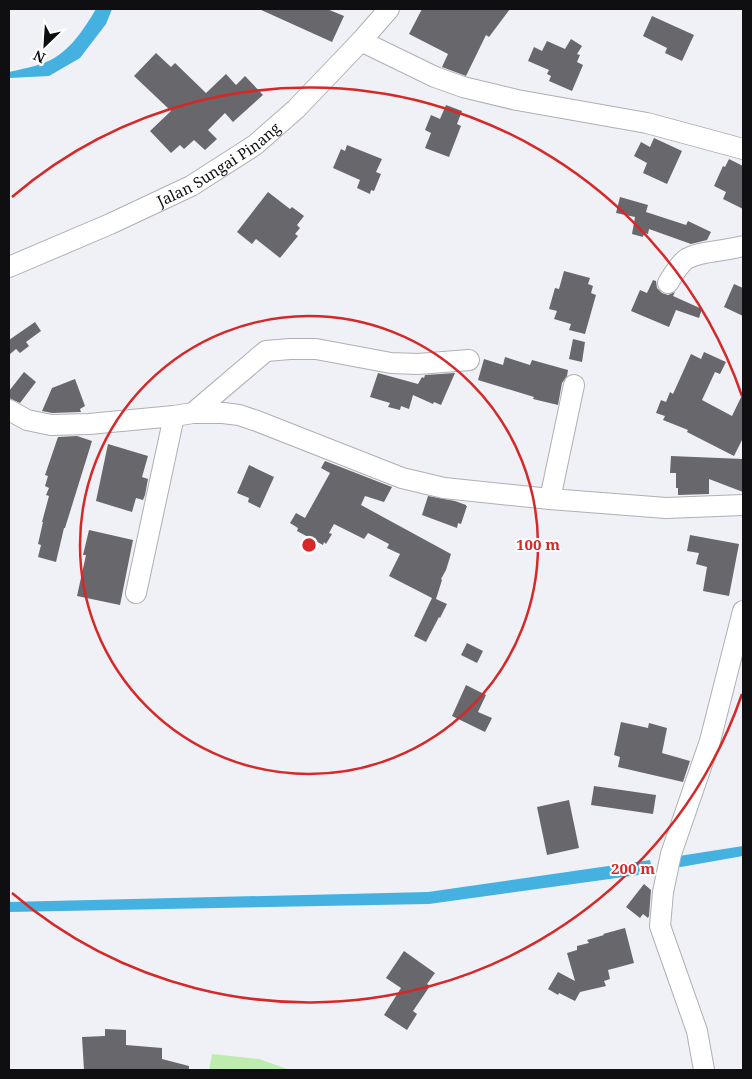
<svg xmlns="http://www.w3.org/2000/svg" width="752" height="1079" viewBox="0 0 752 1079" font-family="'Noto Serif',serif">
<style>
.green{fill:#beecaf}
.water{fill:#44b1e0}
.building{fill:#67676c}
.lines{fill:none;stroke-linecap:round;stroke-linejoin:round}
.minor-casing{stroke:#afafb5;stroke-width:22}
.minor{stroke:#fff;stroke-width:20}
.ring{fill:none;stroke:#d62828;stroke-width:2.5}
.labels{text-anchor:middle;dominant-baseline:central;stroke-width:4;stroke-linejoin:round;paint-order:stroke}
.street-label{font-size:15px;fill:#0f0f11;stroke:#fff}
.centre{fill:#d62828;stroke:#fff;stroke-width:2.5}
.ring-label{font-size:15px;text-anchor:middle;font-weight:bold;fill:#d62828;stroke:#fff;stroke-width:4;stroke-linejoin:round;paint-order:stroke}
</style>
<rect width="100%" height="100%" fill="#f0f1f6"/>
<path class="green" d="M 212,1054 L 259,1059 L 290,1070 L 209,1070 Z"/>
<path class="water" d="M 96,9 L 112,9 L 106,24 L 80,58 L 49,76 L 9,78 L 9,72 C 21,69 35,67 46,62 C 69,53 84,29 96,9 Z
M 743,846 L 743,856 L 675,868 L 679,856 Z
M 650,860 L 653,873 L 429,904 L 9,912 L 9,902 L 428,892 Z"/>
<path class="building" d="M 259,9 L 327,9 L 344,16 L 332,42 Z
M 422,9 L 510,9 L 489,37 L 486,35 L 466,76 L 442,67 L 448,54 L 409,34 Z
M 652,16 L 694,35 L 682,61 L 665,53 L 667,48 L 643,36 Z
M 571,39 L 582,46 L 577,54 L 580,55 L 577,62 L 583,65 L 572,91 L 549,81 L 551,76 L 547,74 L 549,70 L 528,61 L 534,47 L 542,51 L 547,41 L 565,49 Z
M 156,53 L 171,67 L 175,63 L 206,93 L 226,74 L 236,85 L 245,76 L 263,95 L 233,122 L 225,113 L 208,130 L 217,139 L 205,150 L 194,140 L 184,149 L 180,145 L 171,153 L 150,131 L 171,111 L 134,76 Z
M 446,105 L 462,111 L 457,124 L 461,126 L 449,157 L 425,148 L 431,133 L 425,130 L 431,115 L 440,119 Z
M 654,138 L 682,151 L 667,184 L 643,173 L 647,163 L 634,156 L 641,142 L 650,147 Z
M 347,145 L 382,159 L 376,172 L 381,174 L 374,191 L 371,190 L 370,194 L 357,188 L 360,180 L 333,168 L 341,149 L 345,151 Z
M 729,159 L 743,166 L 743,209 L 723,199 L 726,192 L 714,186 L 723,166 L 725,167 Z
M 268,192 L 290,209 L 292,207 L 304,216 L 297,225 L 300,228 L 295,234 L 298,236 L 280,258 L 256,239 L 252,244 L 237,232 Z
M 620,197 L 648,205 L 646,212 L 686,225 L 688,221 L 711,232 L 707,240 L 691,244 L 649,229 L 648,234 L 644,233 L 643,237 L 632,234 L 635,217 L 616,213 Z
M 564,271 L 590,278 L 588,284 L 593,286 L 591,293 L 596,295 L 585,334 L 569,330 L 571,324 L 554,319 L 557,311 L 549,309 L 555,288 L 559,289 Z
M 653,280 L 656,281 L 657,288 L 662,293 L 668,295 L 675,292 L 673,296 L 702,309 L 699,318 L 676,310 L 669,327 L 631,311 L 640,290 L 647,293 Z
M 734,284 L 743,288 L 743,316 L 724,307 Z
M 35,322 L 41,331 L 26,342 L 29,346 L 20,353 L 16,349 L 9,355 L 9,340 Z
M 573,339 L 585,342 L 582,362 L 569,359 Z
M 704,352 L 726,362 L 720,374 L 715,372 L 702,400 L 732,416 L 743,393 L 743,438 L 734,456 L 687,432 L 688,430 L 663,420 L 665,416 L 656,413 L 661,400 L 666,402 L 670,392 L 673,394 L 691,354 L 701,359 Z
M 505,357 L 530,365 L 532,360 L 568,370 L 567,376 L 562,383 L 558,405 L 533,399 L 534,397 L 478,380 L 484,359 L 503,365 Z
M 24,372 L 36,382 L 20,403 L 9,398 L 9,391 Z
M 378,373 L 418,384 L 422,377 L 424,378 L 425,375 L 455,373 L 441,405 L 434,402 L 433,404 L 413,395 L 409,409 L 401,406 L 400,410 L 388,407 L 390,403 L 370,397 Z
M 75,379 L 85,406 L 80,409 L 81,412 L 52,413 L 42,411 L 52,388 Z
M 77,436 L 92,441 L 65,528 L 64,528 L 56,562 L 38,557 L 41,545 L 38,544 L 43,522 L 42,522 L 49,496 L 46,495 L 49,488 L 45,486 L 48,476 L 45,475 L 58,437 Z
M 108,444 L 148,456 L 142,477 L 148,479 L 145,495 L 143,500 L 136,498 L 132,512 L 96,501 Z
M 671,456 L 743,459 L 743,492 L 709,479 L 709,494 L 678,495 L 678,488 L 676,488 L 676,473 L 670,473 Z
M 325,461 L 392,487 L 384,502 L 365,496 L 361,505 L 451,554 L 446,570 L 441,579 L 442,580 L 436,599 L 447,604 L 440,618 L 439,617 L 426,642 L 414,636 L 432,598 L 389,576 L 400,554 L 387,548 L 389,544 L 368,533 L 364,539 L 334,524 L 329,533 L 332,534 L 326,544 L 324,542 L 323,545 L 297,531 L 298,528 L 290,523 L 296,513 L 305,518 L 330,473 L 321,468 Z
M 249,465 L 274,477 L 260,508 L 248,502 L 249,498 L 237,493 Z
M 428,496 L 455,501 L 466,505 L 466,506 L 467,506 L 461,524 L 458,523 L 457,528 L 422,515 Z
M 89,530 L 133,540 L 120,605 L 77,596 L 86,555 L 83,555 Z
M 690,535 L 739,544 L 729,596 L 703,591 L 707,567 L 696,564 L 699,553 L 687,551 Z
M 467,643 L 483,651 L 477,663 L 461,655 Z
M 466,685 L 486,695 L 478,712 L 492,718 L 485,732 L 452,716 Z
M 621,722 L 648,728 L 649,723 L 667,728 L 662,753 L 690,761 L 683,782 L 618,767 L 620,757 L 614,755 Z
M 594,786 L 656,795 L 653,814 L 591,805 Z
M 569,800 L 579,848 L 547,855 L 537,807 Z
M 644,884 L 651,890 L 649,916 L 648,918 L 643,914 L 640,918 L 626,907 Z
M 625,928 L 634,963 L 608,970 L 610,979 L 604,981 L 606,986 L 580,992 L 575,1001 L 559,993 L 558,995 L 548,989 L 558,972 L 575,981 L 567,953 L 577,950 L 577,946 L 589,943 L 587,940 L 604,935 L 603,934 Z
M 404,951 L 435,973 L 427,984 L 430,986 L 413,1011 L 417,1014 L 407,1030 L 384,1015 L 401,988 L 386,978 Z
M 105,1029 L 126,1030 L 126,1045 L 162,1048 L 162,1059 L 189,1066 L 189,1070 L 84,1070 L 82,1037 L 105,1036 Z"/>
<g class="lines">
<defs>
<g id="minor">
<path d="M 361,41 L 435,77 L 463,87 L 517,100 L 647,123 L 743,149"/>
<path id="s1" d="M 9,267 L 110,224 L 191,186 L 255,145 L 296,109 L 361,41 L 389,9"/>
<path d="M 668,283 C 673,275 678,266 685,260 C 697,251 727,251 743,246"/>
<path d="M 9,410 L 27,420 L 51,425 L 89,424 L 174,416 L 193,413 L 223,413 L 239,415 L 257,421 L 402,478 L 444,488 L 550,499 L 666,508 L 743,505"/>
<path d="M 193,413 L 266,351 L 290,349 L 316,349 L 391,363 L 418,364 L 469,360"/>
<path d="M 550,499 L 574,385"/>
<path d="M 136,593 L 174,416"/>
<path d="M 704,1070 L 697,1031 L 660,926 L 663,892 L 671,854 L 710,741 L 743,611"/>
</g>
</defs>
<use href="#minor" class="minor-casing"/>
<use href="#minor" class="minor"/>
</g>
<g class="ring">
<circle cx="309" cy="545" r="229"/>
<path d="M742 694A458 458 0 0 1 12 893M12 197A458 458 0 0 1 742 396"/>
</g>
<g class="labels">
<g class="street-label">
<text stroke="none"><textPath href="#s1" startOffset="234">Jalan Sungai Pinang</textPath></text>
</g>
</g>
<circle cx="309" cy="545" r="8" class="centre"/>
<g class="ring-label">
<text x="538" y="550">100 m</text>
<text x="633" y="874">200 m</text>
</g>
<rect width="752" height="1079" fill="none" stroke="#0f0f11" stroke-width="20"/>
<g transform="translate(45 45) rotate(205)" stroke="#ffffff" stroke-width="4" paint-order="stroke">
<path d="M0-4L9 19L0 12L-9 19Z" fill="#0f0f11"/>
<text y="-8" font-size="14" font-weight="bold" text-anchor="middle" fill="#0f0f11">N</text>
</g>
</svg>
